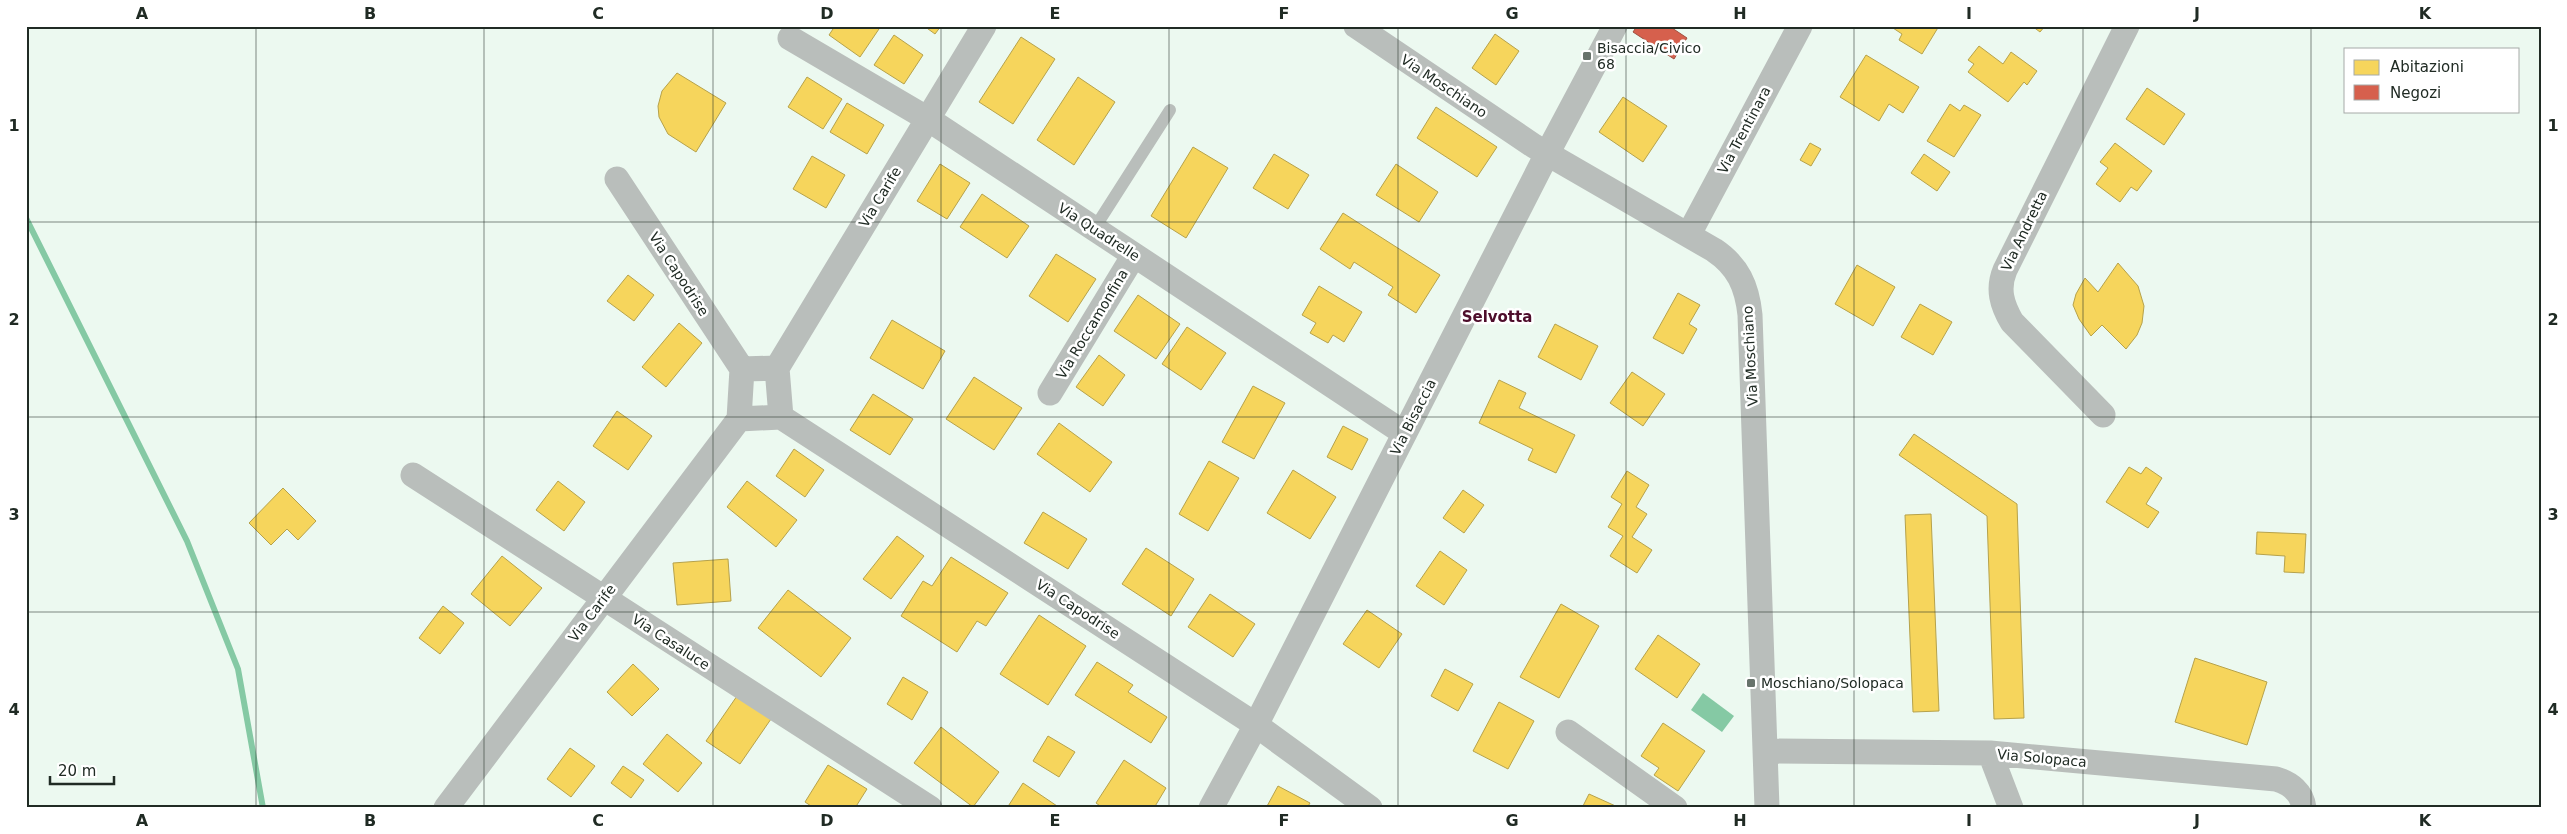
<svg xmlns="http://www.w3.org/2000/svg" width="2567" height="834" viewBox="0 0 2567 834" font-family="'DejaVu Sans',sans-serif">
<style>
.water{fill:#85c9a4}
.homes{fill:#f6d55c;stroke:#b6a24b}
.shops{fill:#d6604d;stroke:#9f5041}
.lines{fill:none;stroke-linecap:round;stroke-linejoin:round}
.stream{stroke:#85c9a4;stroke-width:6}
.service{stroke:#b9bebb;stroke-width:12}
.minor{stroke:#b9bebb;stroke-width:25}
.grid{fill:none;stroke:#202b24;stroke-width:1;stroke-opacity:0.55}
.poi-dot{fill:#67736b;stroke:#fff;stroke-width:2}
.labels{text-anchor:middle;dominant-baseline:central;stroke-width:5;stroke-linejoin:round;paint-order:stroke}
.poi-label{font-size:14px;fill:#202b24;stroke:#fff;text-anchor:start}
.street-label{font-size:14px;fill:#202b24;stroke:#fff}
.neighbourhood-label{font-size:15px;font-weight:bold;fill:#4e0d2b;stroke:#fff}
.neatline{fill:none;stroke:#202b24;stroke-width:2}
.grid-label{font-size:16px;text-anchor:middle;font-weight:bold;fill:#202b24}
</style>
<rect width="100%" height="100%" fill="#ecf9f0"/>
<path class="water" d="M 1703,693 L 1734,716 L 1722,732 L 1691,710 Z"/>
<path class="homes" d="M 835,26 L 881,26 L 860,57 L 829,35 Z
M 924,26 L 941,26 L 935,34 Z
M 1890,26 L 1939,26 L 1922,54 L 1899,40 L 1902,34 Z
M 2032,26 L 2045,26 L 2040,32 Z
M 1495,34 L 1519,51 L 1496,85 L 1472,68 Z
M 894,35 L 923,55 L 904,84 L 874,65 Z
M 1021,37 L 1055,59 L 1013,124 L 979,102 Z
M 1979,46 L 2003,64 L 2011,52 L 2037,71 L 2027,85 L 2024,82 L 2008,102 L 1968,72 L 1974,64 L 1968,60 Z
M 1866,55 L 1919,87 L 1903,113 L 1889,104 L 1879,121 L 1840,97 Z
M 677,73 L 726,103 L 696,152 L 668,134 L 659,117 L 658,106 L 662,91 Z
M 807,77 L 842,99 L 823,129 L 788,107 Z
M 1078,77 L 1115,102 L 1074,165 L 1037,140 Z
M 2147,88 L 2185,114 L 2164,145 L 2126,119 Z
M 1623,97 L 1667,126 L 1643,162 L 1599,132 Z
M 847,103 L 884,125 L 867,154 L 830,132 Z
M 1950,104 L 1960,111 L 1964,105 L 1981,115 L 1954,157 L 1927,141 Z
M 1436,107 L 1497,147 L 1477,177 L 1417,138 Z
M 1810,143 L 1821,149 L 1811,166 L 1800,160 Z
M 2115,143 L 2152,171 L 2137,191 L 2131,187 L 2120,202 L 2096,184 L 2108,168 L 2100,162 Z
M 1193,147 L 1228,168 L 1186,238 L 1151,216 Z
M 1274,154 L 1309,175 L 1288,209 L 1253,188 Z
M 1924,154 L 1950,172 L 1937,191 L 1911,173 Z
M 812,156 L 845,175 L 826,208 L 793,189 Z
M 940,164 L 970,183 L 947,219 L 917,201 Z
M 1396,164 L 1438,192 L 1419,222 L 1376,195 Z
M 982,194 L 1029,226 L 1007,258 L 960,227 Z
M 1343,213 L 1440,275 L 1416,313 L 1388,295 L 1393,287 L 1354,262 L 1350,269 L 1320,249 Z
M 1056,254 L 1096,279 L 1068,322 L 1029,296 Z
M 2118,263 L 2138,286 L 2144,306 L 2142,323 L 2137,335 L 2126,349 L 2102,325 L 2091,336 L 2079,319 L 2073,305 L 2076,294 L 2085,278 L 2098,292 Z
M 1857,265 L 1895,287 L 1873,326 L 1835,304 Z
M 628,275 L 654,295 L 634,321 L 607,301 Z
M 1319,286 L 1362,312 L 1344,342 L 1333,335 L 1328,343 L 1310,333 L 1316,323 L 1302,315 Z
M 1678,293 L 1700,305 L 1689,324 L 1697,329 L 1683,354 L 1653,338 Z
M 1138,295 L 1180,324 L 1156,359 L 1114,331 Z
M 1920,304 L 1952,322 L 1933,355 L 1901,337 Z
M 892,320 L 945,351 L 923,389 L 870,358 Z
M 679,323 L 702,343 L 666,387 L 642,367 Z
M 1555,324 L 1598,346 L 1581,380 L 1538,357 Z
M 1187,327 L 1226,353 L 1201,390 L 1162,364 Z
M 1099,355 L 1125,375 L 1103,406 L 1076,387 Z
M 1632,372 L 1665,394 L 1643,426 L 1610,403 Z
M 974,377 L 1022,408 L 994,450 L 946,419 Z
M 1499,380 L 1526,393 L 1519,408 L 1575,435 L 1556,473 L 1528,460 L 1533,449 L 1479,423 Z
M 1253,386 L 1285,403 L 1254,459 L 1222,442 Z
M 873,394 L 913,419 L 890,455 L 850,430 Z
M 617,411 L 652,436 L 628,470 L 593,446 Z
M 1059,423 L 1112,462 L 1090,492 L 1037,454 Z
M 1343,426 L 1368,439 L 1352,470 L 1327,457 Z
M 1914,434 L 2017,504 L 2024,718 L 1994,719 L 1987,516 L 1899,455 Z
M 794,449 L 824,470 L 805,497 L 776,476 Z
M 1209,461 L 1239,478 L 1208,531 L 1179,514 Z
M 2129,467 L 2141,474 L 2146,467 L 2162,478 L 2146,504 L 2159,512 L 2148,528 L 2106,502 Z
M 1293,470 L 1336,497 L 1310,539 L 1267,513 Z
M 1627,471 L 1649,485 L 1636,507 L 1647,514 L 1632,537 L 1652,550 L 1637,573 L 1610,556 L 1623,536 L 1608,527 L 1622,504 L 1611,497 Z
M 558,481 L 585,502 L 564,531 L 536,510 Z
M 747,481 L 797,520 L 776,547 L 727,507 Z
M 283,488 L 316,521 L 298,540 L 287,529 L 271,545 L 249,523 Z
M 1463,490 L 1484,505 L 1464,533 L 1443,518 Z
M 1043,512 L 1087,539 L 1068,569 L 1024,543 Z
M 1931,514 L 1939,711 L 1913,712 L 1905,515 Z
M 2257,532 L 2306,534 L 2304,573 L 2284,572 L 2285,556 L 2256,554 Z
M 897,536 L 924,556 L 891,599 L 863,579 Z
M 1146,548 L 1194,579 L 1171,616 L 1122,584 Z
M 1440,551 L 1467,570 L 1444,605 L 1416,586 Z
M 502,556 L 542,588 L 510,626 L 471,594 Z
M 951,557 L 1008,593 L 986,626 L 977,621 L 957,652 L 901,616 L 923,581 L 932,586 Z
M 728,559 L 731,601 L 677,605 L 673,563 Z
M 788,590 L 851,638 L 821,677 L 758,628 Z
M 1210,594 L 1255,624 L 1233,657 L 1188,627 Z
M 1561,604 L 1599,626 L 1559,698 L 1520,677 Z
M 443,606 L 464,623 L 440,654 L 419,638 Z
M 1367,610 L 1402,634 L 1379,668 L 1343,644 Z
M 1039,615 L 1086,646 L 1048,705 L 1000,674 Z
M 1658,635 L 1700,664 L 1677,698 L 1635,669 Z
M 2195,658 L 2267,682 L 2247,745 L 2175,722 Z
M 1097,662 L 1133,685 L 1128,692 L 1167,717 L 1151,743 L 1075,695 Z
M 633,664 L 659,689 L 632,716 L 607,692 Z
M 1445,669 L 1473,684 L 1458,711 L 1431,696 Z
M 903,677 L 928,692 L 912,720 L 887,704 Z
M 737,696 L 771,719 L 740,764 L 706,741 Z
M 1499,702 L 1534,721 L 1508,769 L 1473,751 Z
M 1663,723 L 1705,751 L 1678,791 L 1654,775 L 1659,768 L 1641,756 Z
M 941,727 L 999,772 L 973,807 L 914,763 Z
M 667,734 L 702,763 L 678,792 L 643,764 Z
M 1048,736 L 1075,752 L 1059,777 L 1033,761 Z
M 570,748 L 595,766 L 571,797 L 547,779 Z
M 1124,760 L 1166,788 L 1154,808 L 1103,808 L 1096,803 Z
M 828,765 L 867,789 L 855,808 L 814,808 L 805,802 Z
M 623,766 L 644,780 L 631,798 L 611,783 Z
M 1023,783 L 1060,808 L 1007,808 Z
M 1278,786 L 1310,803 L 1307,808 L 1266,808 Z
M 1589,794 L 1620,808 L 1582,808 Z"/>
<path class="shops" d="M 1637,26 L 1669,26 L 1687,38 L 1674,59 L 1633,32 Z"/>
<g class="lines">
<path class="stream" d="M 26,218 L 187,541 L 238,669 L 263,808"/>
<path class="service" d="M 1094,229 L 1170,110"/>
<path class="minor" d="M 1356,26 L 1534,146 L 1714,250 C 1738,266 1747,286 1750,315 L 1767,808
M 790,38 L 928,119 L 1404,433
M 617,179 L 742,369
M 1689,234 L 1800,26
M 777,368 L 742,369 L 739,419 L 781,417
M 1050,393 L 1134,255
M 2103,415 L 2012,322 C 2002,305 1997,289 2005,270 L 2127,26
M 781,417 L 1256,725 L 1370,808
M 781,417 L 777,368 L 984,26
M 413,475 L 930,808
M 1568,732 L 1675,808
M 1765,751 L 1990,753 L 2276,779 C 2290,783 2302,792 2304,808
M 1990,753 L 2011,808
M 446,808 L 739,419
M 1211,808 L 1256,725 L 1547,154 L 1615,26"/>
</g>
<path class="grid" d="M 256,26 L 256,808M 484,26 L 484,808M 713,26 L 713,808M 941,26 L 941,808M 1169,26 L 1169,808M 1398,26 L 1398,808M 1626,26 L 1626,808M 1854,26 L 1854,808M 2083,26 L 2083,808M 2311,26 L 2311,808M 26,222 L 2541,222M 26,417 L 2541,417M 26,612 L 2541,612"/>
<g class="poi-dot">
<rect x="1582" y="51" width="10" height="10" rx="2.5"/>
<rect x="1746" y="678" width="10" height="10" rx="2.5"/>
</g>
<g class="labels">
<g class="poi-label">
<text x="1597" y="48">Bisaccia/Civico<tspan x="1597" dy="16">68</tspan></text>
<text x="1761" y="683">Moschiano/Solopaca</text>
</g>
<g class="street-label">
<text transform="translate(1444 86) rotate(34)">Via Moschiano</text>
<text transform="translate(1744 130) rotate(-62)">Via Trentinara</text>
<text transform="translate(880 197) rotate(-59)">Via Carife</text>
<text transform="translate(2024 231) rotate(-64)">Via Andretta</text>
<text transform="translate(1099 232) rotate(33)">Via Quadrelle</text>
<text transform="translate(679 274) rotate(57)">Via Capodrise</text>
<text transform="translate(1092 324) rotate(-59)">Via Roccamonfina</text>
<text transform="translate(1750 356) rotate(-93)">Via Moschiano</text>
<text transform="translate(1413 417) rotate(-63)">Via Bisaccia</text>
<text transform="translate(1078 609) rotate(33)">Via Capodrise</text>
<text transform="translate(592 613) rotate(-53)">Via Carife</text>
<text transform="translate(671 642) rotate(33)">Via Casaluce</text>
<text transform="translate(2042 758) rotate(5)">Via Solopaca</text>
</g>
<g class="neighbourhood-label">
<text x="1497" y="317">Selvotta</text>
</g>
</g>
<rect width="2567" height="834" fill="none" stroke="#ffffff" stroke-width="55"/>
<rect x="2344" y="48" width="175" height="65" fill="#ffffff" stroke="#a6aaa7"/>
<rect x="2354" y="60" width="25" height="15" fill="#f6d55c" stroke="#a6aaa7"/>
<text x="2390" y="72" font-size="15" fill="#202b24">Abitazioni</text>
<rect x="2354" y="85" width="25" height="15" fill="#d6604d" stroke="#a6aaa7"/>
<text x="2390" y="98" font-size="15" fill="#202b24">Negozi</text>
<path d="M50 776v8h64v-8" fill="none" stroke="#202b24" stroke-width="2.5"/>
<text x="58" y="776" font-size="15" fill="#202b24" stroke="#ffffff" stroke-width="4" paint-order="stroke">20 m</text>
<rect x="28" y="28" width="2512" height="778" class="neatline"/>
<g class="grid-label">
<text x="142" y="19">A</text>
<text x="370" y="19">B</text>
<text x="598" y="19">C</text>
<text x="827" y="19">D</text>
<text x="1055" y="19">E</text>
<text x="1284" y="19">F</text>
<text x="1512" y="19">G</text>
<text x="1740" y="19">H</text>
<text x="1969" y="19">I</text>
<text x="2197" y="19">J</text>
<text x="2425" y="19">K</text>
<text x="14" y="131">1</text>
<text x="2553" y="131">1</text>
<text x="14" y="325">2</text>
<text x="2553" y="325">2</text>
<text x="14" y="520">3</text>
<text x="2553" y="520">3</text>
<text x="14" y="715">4</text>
<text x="2553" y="715">4</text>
<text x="142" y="826">A</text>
<text x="370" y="826">B</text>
<text x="598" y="826">C</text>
<text x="827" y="826">D</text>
<text x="1055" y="826">E</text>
<text x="1284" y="826">F</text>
<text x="1512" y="826">G</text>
<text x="1740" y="826">H</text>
<text x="1969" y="826">I</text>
<text x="2197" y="826">J</text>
<text x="2425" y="826">K</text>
</g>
</svg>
